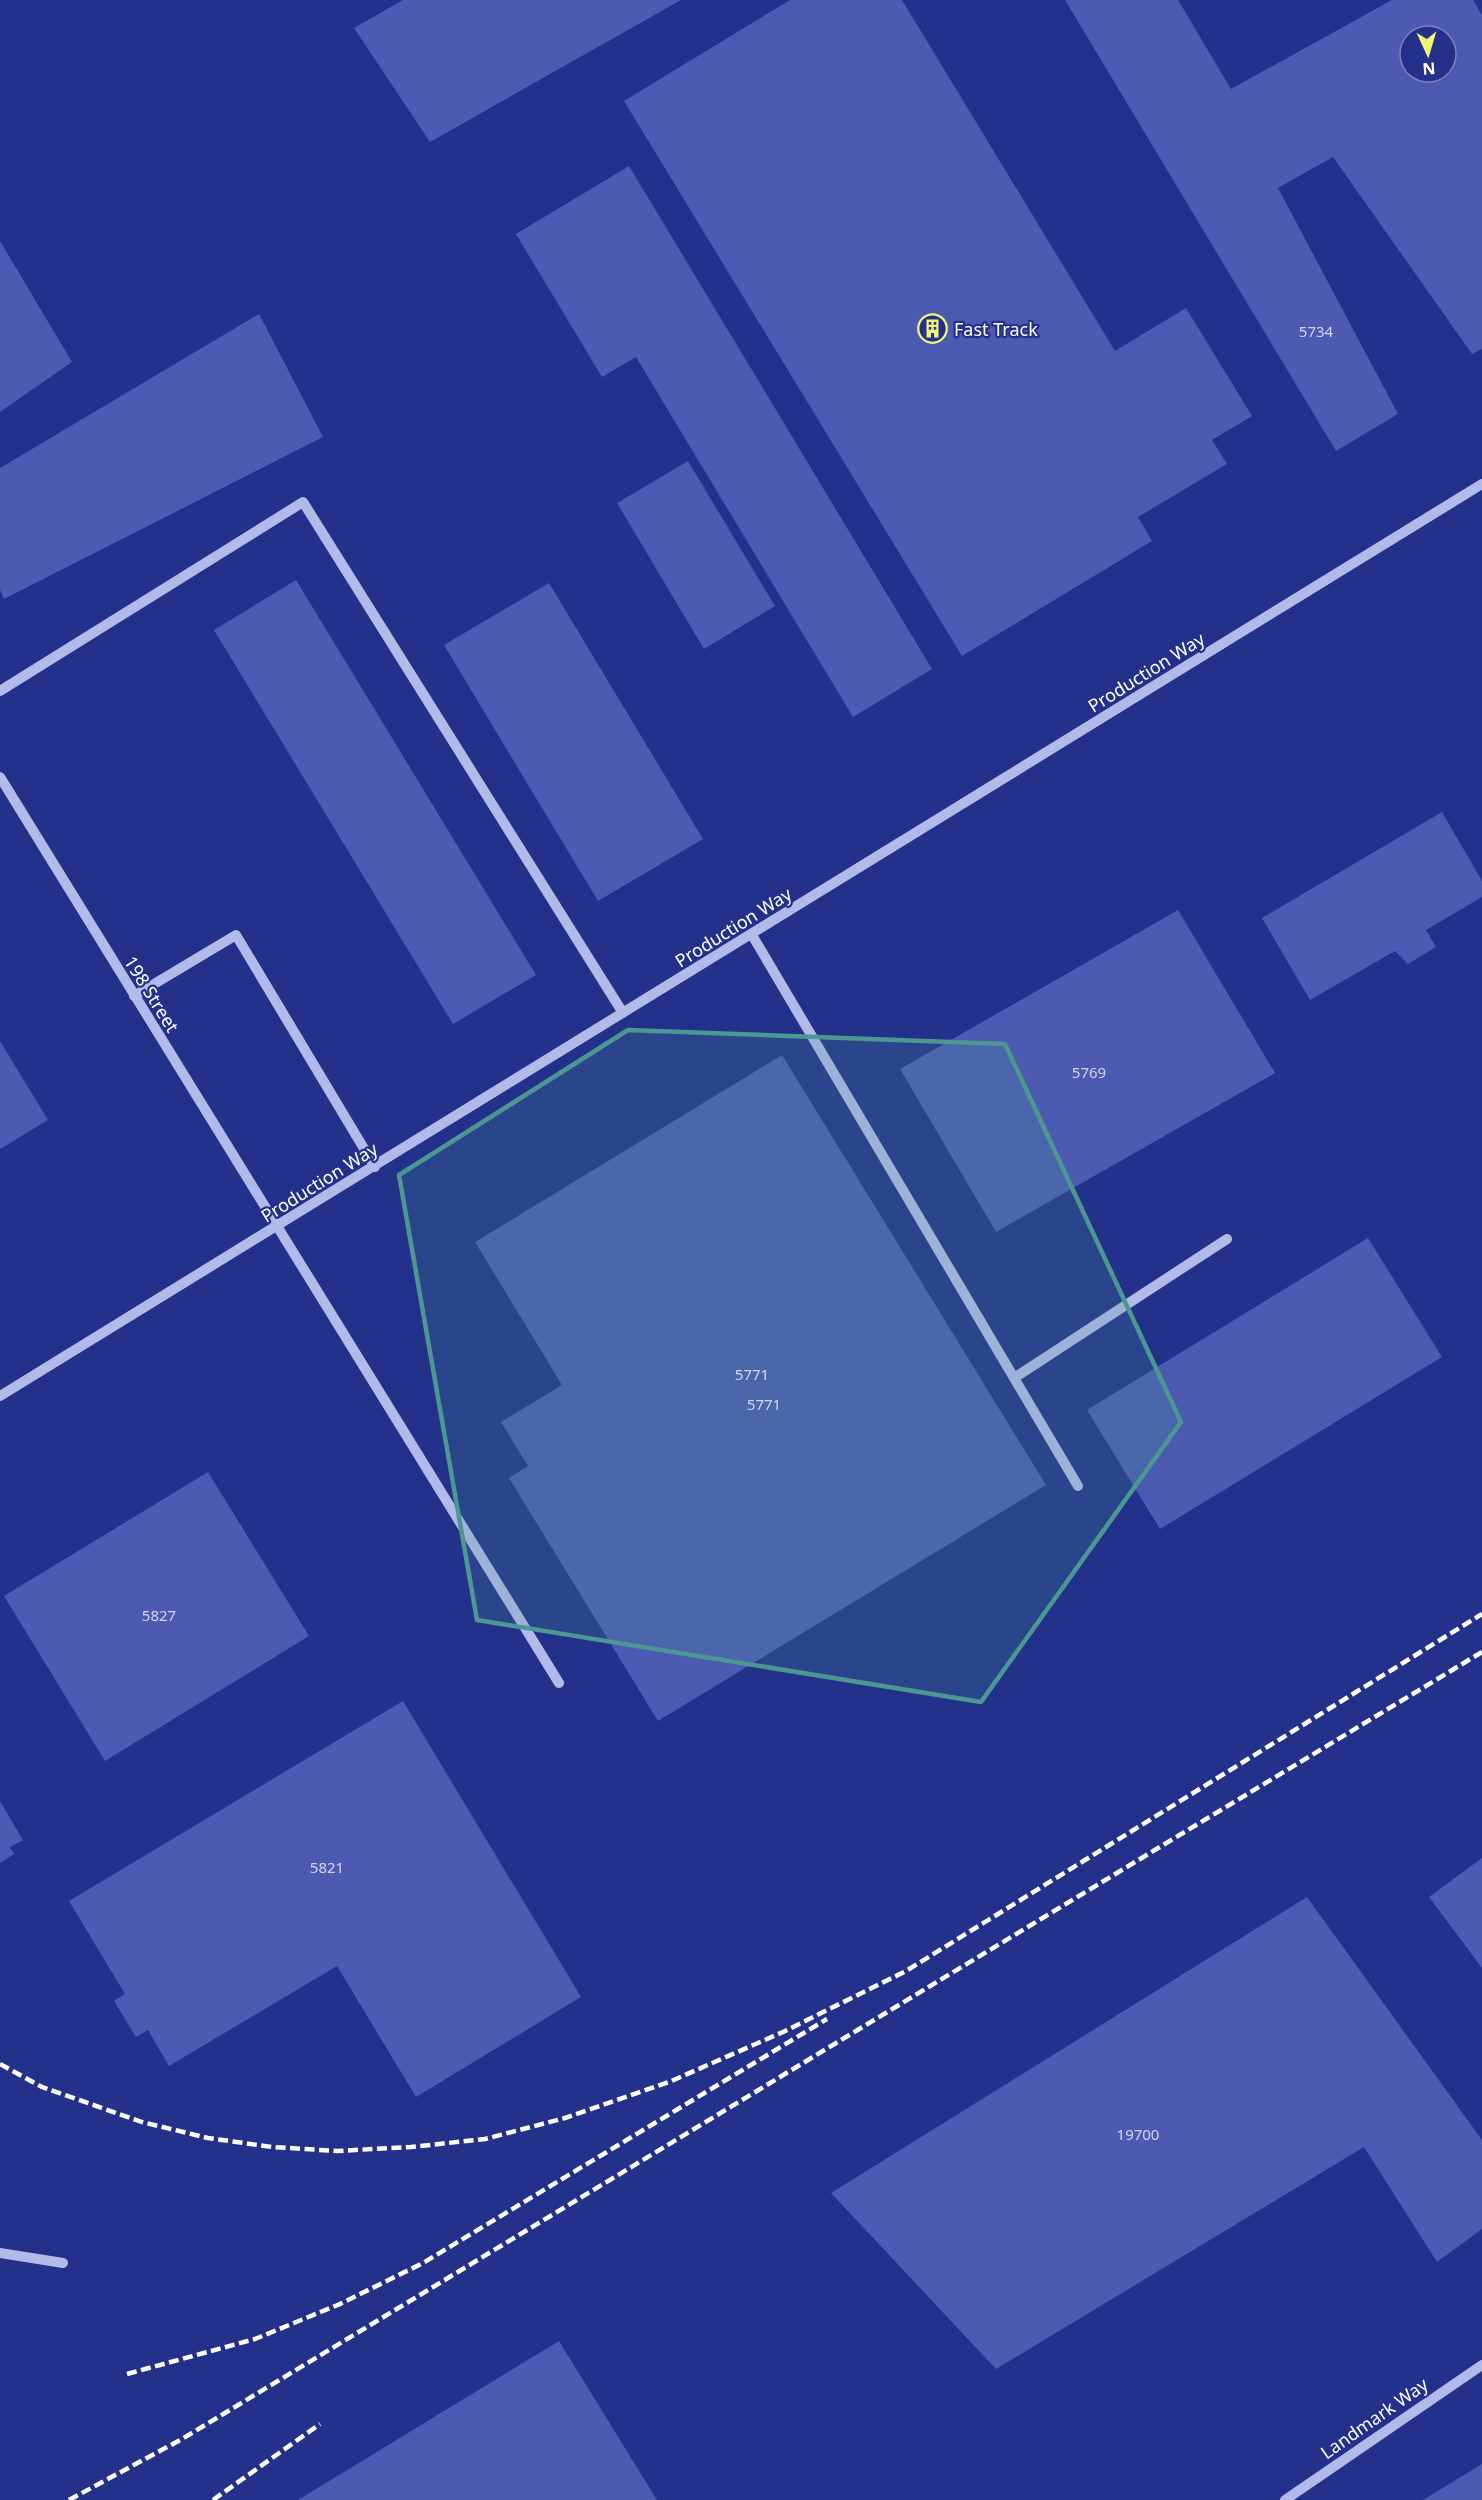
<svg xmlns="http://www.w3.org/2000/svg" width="1482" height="2500" viewBox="0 0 1482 2500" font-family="'Noto Sans',sans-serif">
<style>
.building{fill:#4c5ab2;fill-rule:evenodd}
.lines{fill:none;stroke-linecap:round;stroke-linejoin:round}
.minor{stroke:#b2baea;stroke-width:10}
.rail{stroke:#fff;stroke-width:4.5;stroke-dasharray:10 4.5;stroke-linecap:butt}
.marked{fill:#4b9892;fill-opacity:0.2;stroke:#4b9892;stroke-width:4.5;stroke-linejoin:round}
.labels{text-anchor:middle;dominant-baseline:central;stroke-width:4.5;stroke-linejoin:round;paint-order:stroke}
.number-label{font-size:15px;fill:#d2d6ec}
.poi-label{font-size:18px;fill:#fff;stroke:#24318b;text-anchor:start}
.street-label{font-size:18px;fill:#fff;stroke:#24318b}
</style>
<rect width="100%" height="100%" fill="#24318b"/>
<path class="building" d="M 403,0 L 681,0 L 430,142 L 354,28 Z
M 790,0 L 902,0 L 1115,351 L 1186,308 L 1252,416 L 1212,440 L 1227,464 L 1138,517 L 1152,541 L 962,656 L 624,101 Z
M 1065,0 L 1178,0 L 1231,89 L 1392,0 L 1473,0 L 1482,15 L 1482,349 L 1472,354 L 1333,157 L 1278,188 L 1398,414 L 1336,451 ZM 1410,36 L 1446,36 L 1446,72 L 1410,72 Z
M 629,166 L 932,669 L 853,717 L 636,357 L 602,377 L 516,234 Z
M 0,241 L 72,362 L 0,412 Z
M 259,314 L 323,437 L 4,599 L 0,590 L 0,468 Z
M 688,461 L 775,606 L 704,649 L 617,503 Z
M 296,580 L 536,975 L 453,1024 L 214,630 Z
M 549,583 L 703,839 L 598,901 L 444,645 Z
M 1442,812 L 1482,881 L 1482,897 L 1426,930 L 1436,947 L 1408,964 L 1395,951 L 1310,1000 L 1262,918 Z
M 1178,910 L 1275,1073 L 996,1232 L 900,1069 Z
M 0,1041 L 48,1120 L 0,1149 Z
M 782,1055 L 1046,1485 L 658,1721 L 509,1478 L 528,1466 L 501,1422 L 562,1385 L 475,1242 Z
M 1368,1238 L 1442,1357 L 1160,1529 L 1087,1410 Z
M 208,1472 L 309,1636 L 105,1761 L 4,1596 Z
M 403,1701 L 581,1997 L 416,2097 L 337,1966 L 169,2066 L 148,2030 L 136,2037 L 114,2001 L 125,1994 L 69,1901 Z
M 0,1801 L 23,1840 L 10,1847 L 14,1854 L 0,1863 Z
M 1482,1858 L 1482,1968 L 1429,1897 Z
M 1307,1897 L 1482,2140 L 1482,2229 L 1437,2262 L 1364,2147 L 996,2369 L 831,2193 Z
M 559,2341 L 657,2500 L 298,2500 Z
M 1482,2464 L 1482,2500 L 1423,2500 Z"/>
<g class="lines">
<path class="minor" d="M 0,691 L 303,502 L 623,1013
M 0,777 L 559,1683
M 752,935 L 1078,1486
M 134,996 L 236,935 L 375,1167
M 1014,1378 L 1227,1239
M 0,1396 L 1482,484
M 0,2253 L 63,2263
M 1285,2500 L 1482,2365"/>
<path class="rail" d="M 0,2064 L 42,2087 L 142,2122 L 208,2138 L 272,2147 L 337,2151 L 411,2147 L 485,2139 L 565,2118 L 669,2082 L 783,2032 L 906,1971 L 1482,1614
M 127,2374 L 255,2339 L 340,2304 L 423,2263 L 827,2019
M 69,2500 L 182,2439 L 1482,1652
M 213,2500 L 320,2424"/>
</g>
<path class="marked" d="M 628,1030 L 1005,1044 L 1181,1422 L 981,1702 L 477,1620 L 399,1175 Z"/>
<defs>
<symbol id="building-ring" viewBox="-11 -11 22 22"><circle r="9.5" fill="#24318b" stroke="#f2f576" stroke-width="1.5"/><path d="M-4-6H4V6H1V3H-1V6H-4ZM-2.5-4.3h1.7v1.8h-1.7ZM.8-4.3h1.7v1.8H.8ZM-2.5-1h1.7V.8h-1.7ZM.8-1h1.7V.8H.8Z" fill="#f2f576"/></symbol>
</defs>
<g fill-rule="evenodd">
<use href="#building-ring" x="916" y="312" width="33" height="33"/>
</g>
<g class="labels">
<g class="number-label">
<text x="1316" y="331">5734</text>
<text x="1089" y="1072">5769</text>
<text x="752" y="1374">5771</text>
<text x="764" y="1404">5771</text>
<text x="159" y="1615">5827</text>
<text x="327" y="1867">5821</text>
<text x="1138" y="2134">19700</text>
</g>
<g class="poi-label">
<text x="954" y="329">Fast Track</text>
</g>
<g class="street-label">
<text transform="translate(1146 672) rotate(-32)">Production Way</text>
<text transform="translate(733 927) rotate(-32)">Production Way</text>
<text transform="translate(152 994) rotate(58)">198 Street</text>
<text transform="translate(319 1182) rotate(-32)">Production Way</text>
<text transform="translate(1374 2418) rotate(-35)">Landmark Way</text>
</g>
</g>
<g transform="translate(1428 54) rotate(176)"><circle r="28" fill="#24318b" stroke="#7c83b9" stroke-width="1.5"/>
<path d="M0-4.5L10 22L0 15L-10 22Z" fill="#f2f576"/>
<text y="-9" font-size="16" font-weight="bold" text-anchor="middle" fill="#ffffff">N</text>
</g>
</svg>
